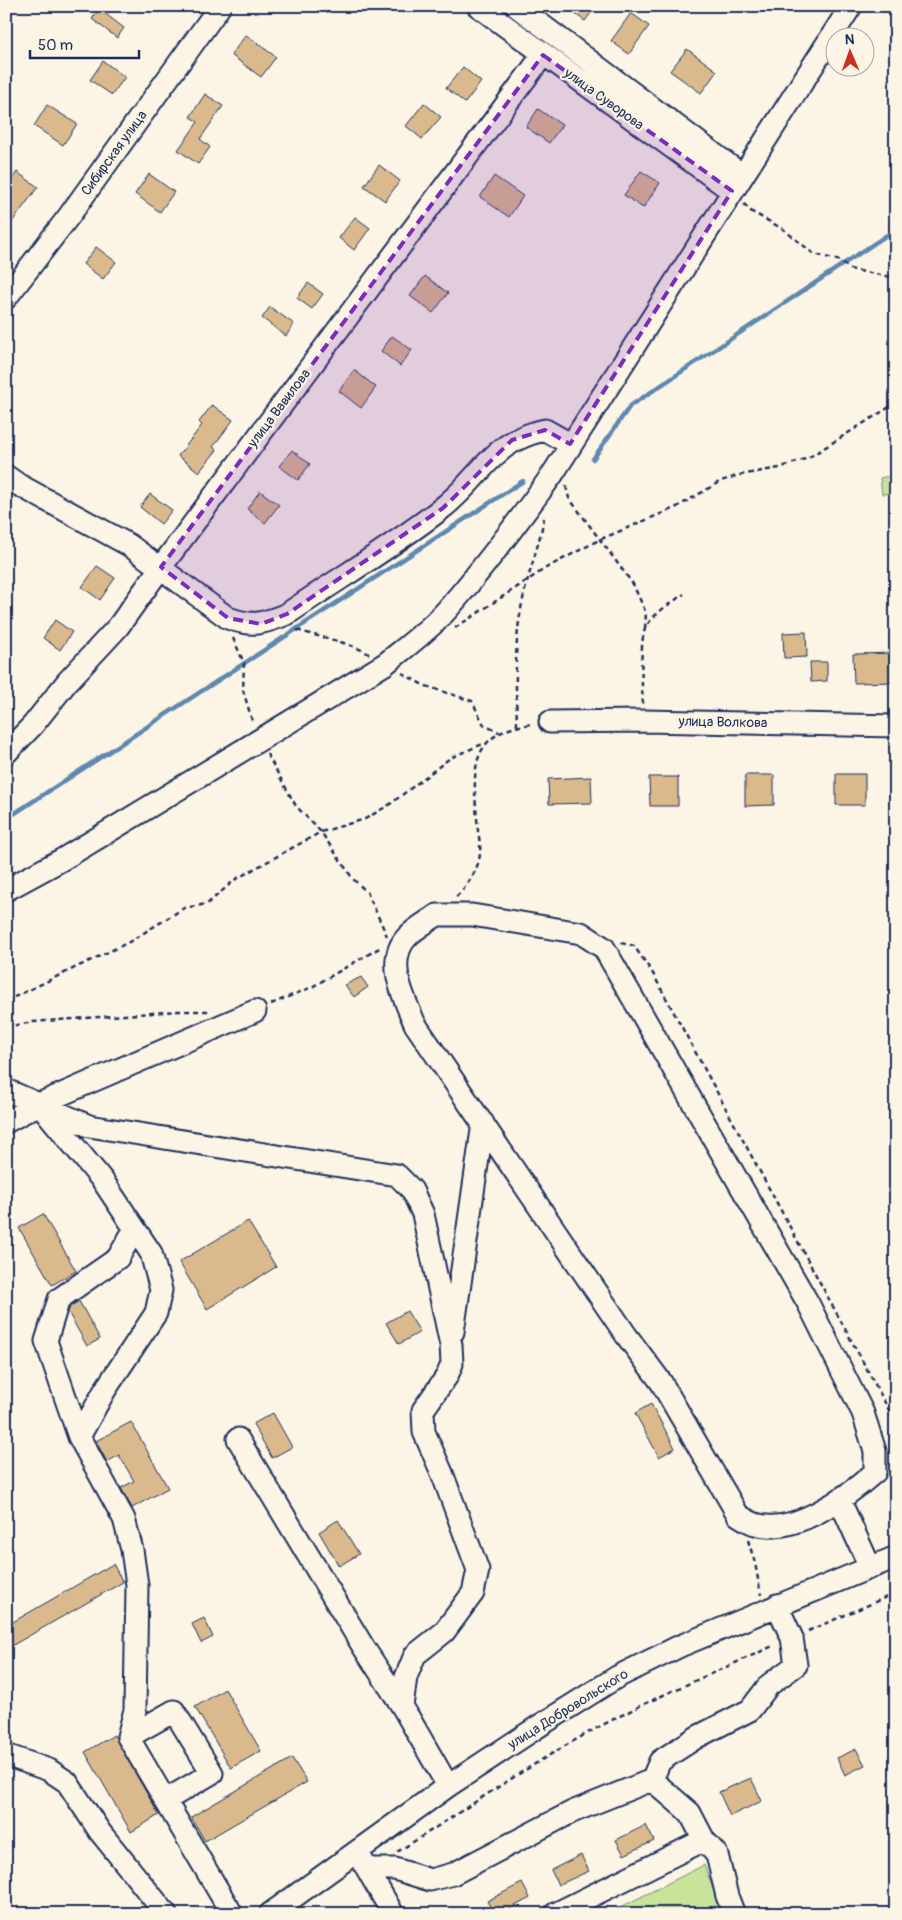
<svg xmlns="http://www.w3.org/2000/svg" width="902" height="1920" viewBox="0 0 902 1920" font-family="Pangolin,sans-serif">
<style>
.green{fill:#c8e39a;stroke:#72897c}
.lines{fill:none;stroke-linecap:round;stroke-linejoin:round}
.stream{stroke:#5d88b1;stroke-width:4.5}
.building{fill:#daba8d;stroke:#1b2f5e}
.minor-casing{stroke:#1b2f5e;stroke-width:25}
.path{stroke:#1b2f5e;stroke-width:2.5;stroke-dasharray:5 4;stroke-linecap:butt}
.minor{stroke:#fcf5e5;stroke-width:21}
.marked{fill:#7b2cbf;fill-opacity:0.2;stroke:#7b2cbf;stroke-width:4;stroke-dasharray:10 6;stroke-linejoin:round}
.labels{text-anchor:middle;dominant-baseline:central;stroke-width:4.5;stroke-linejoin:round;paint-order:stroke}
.street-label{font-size:14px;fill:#1b2f5e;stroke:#fcf5e5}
</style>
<rect width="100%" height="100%" fill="#fcf5e5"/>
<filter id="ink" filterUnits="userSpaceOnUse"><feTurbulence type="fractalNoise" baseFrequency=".02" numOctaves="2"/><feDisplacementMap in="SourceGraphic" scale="10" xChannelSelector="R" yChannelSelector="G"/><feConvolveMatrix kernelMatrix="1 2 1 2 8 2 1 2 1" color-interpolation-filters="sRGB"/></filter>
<g filter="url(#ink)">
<path class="green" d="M 896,466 L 896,493 L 882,494 L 880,478 L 894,475 Z
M 704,1865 L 723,1914 L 607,1914 Z"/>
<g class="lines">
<path class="stream" d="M 593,459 L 630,406 L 896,229
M 6,819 L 523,481"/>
</g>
<path class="building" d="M 564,6 L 596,6 L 585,21 Z
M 99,9 L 124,28 L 117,38 L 92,19 Z
M 631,13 L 649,26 L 629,54 L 611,41 Z
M 246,35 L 276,57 L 261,77 L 231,55 Z
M 687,49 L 717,71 L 701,93 L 670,71 Z
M 103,61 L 125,77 L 112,95 L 90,80 Z
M 463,67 L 481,82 L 465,103 L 446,88 Z
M 205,94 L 223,106 L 200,139 L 210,147 L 198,164 L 178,150 L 198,122 L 190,117 Z
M 424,103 L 441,117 L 422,139 L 406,126 Z
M 47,105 L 77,124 L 63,145 L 34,126 Z
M 538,109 L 562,125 L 549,143 L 526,127 Z
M 379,165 L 400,181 L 385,201 L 364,186 Z
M 641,171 L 660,183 L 643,208 L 624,195 Z
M 17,172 L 38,187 L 6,230 L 6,187 Z
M 149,174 L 174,192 L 160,212 L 135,194 Z
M 494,176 L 523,196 L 509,217 L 480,197 Z
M 355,217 L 370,228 L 354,250 L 339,238 Z
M 96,247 L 116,262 L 103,279 L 83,264 Z
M 425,276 L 448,293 L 433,313 L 410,296 Z
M 308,283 L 323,294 L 312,309 L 297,298 Z
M 270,307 L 294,324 L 286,336 L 262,318 Z
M 392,336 L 412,350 L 400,366 L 381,351 Z
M 354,370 L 376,387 L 361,408 L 339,391 Z
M 212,405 L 233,420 L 213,447 L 217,450 L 199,472 L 178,456 L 202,425 L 199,422 Z
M 292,450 L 310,464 L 298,480 L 279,466 Z
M 260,491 L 279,505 L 265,523 L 247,509 Z
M 150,494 L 172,510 L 161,524 L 140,507 Z
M 97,566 L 115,578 L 100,600 L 82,587 Z
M 55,620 L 72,632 L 60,650 L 43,638 Z
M 806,632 L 807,657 L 784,658 L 783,633 Z
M 896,653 L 896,682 L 854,683 L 853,654 Z
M 810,662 L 827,662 L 827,681 L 811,682 Z
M 836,774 L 865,774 L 865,805 L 836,805 Z
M 745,775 L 774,775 L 774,805 L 745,806 Z
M 591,777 L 592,803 L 549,804 L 548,779 Z
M 649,777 L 678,777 L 678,806 L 650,806 Z
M 361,977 L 368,987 L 354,997 L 345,985 Z
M 43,1214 L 76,1271 L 52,1285 L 19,1228 Z
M 248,1221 L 276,1267 L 207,1309 L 179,1262 Z
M 79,1301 L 100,1339 L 87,1346 L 68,1312 L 70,1307 Z
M 407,1311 L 420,1332 L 399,1344 L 386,1323 Z
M 651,1404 L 675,1448 L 659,1457 L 635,1413 Z
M 273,1413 L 292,1447 L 272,1458 L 253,1424 Z
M 131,1422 L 168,1488 L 132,1508 L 121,1488 L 134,1481 L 119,1455 L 107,1462 L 96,1441 Z
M 338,1520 L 359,1554 L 339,1566 L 319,1532 Z
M 113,1564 L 123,1582 L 6,1649 L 6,1626 Z
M 204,1618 L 213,1637 L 201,1643 L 192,1624 Z
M 225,1689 L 261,1751 L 231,1768 L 195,1707 Z
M 114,1735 L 159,1815 L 131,1832 L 85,1752 Z
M 856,1749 L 865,1765 L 845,1775 L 837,1758 Z
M 292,1758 L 307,1782 L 205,1841 L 191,1817 Z
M 751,1778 L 762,1801 L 730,1816 L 719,1792 Z
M 646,1825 L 654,1841 L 624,1855 L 616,1840 Z
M 581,1855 L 589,1871 L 558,1885 L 551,1870 Z
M 522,1883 L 530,1898 L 500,1914 L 494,1914 L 487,1901 Z"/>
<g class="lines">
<defs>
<path id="minor" d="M 478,6 L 732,191
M 516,6 L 742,175
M 6,298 L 69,216 L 220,6
M 6,476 L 19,485 L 129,545 L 228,618 C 253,627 262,624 287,614 C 338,579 392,547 441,509 C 481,479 490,441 545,430 L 570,444
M 550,722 L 644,721 L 896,726
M 6,753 L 33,725 L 67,682 L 118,627 L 161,567 L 543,55
M 6,890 L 63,859 L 385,664 C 406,647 428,631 446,611 C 484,568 518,522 552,475 L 851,6
M 437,915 L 472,915 L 581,933 L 604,948 L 808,1303 L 863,1413 L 875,1451 L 875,1472 C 848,1496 794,1536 755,1524 C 749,1522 743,1518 738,1515 L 661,1382 L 626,1335 L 415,1024 C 404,998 384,960 408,936 C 416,928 427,922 437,915 Z
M 6,1090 L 89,1126 L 397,1175 L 412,1190 L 423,1214 L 451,1345 L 452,1364 L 447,1376 L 423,1410 L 424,1432 L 442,1473 L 478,1570 L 473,1593 L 444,1632 L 415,1655 L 406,1677 L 402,1706 L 448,1786
M 42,1107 L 103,1181 L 151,1253 L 161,1290 L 156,1313 L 105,1390 L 79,1437
M 6,1122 L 39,1104 L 255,1011
M 453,1332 L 483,1123
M 238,1439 L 364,1648 L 402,1706
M 840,1501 L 870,1567
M 128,1737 L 135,1710 L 137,1585 L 132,1550 L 124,1519 L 79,1437 L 46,1341 L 59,1299 L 118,1258 L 134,1230
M 6,1755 L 49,1770 L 67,1782 L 100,1832 L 166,1914
M 652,1780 L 690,1813 L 704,1840 L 717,1855 L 727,1896 L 734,1914
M 166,1800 L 212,1773 L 174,1711 L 128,1737 L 232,1914
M 362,1860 L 393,1914
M 368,1869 L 395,1869 L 430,1880 L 453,1874 L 572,1812 L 652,1780 L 660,1761 L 697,1737 L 750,1710 L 769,1685 L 796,1665 L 792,1638 L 777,1605
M 270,1914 L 448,1786 L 539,1726 L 617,1677 L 680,1646 L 896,1557
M 555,1914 L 704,1840"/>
</defs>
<use href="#minor" class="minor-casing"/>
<path class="path" d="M 744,204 L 752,212 L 783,229 L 814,254 L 841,261 L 849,269 L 896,278
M 566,486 L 569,498 L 633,584 L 646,613 L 645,628
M 455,628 L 546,568 L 599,540 L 677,507 L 721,481 L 740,475 L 779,468 L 808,458 L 896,403
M 297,630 C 321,638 347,641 369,654
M 233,638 L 244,663 L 243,690 L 253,724
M 402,673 L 423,685 L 472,701 L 484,725 L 499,732
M 643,704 C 642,689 639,638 646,627 C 654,613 671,603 684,594
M 517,726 C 516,689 514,651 520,615 C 525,581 538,551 544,518
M 267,754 L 296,806 L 321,832 L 353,879 L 367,892 L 387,936
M 456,897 C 467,886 478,871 480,854 C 481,847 479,838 478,831 C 474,777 463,732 533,724
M 621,943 L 634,946 L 652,972 L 896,1423
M 6,1001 L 129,942 L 184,908 L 207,904 L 236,879 L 321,832 L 365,819 L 389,805 L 450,758 L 485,743
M 271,1004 L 312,987 L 381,947
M 6,1027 L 33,1022 L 178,1011 L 209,1011
M 748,1540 L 755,1563 L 761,1595
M 808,1631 L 896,1593
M 397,1852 C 460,1813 521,1770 586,1734 C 647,1700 712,1674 775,1645"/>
<use href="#minor" class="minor"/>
</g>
</g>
<path class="marked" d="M 543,55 L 732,191 L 570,444 L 545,430 L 512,440 L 443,508 L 287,614 L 261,624 L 228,618 L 161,567 Z"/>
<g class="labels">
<g class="street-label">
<text transform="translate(604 99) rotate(36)">улица Суворова</text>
<text transform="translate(114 153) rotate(-54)">Сибирская улица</text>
<text transform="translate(279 408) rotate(-53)">улица Вавилова</text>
<text transform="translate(723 722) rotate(1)">улица Волкова</text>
<text transform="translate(568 1709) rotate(-32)">улица Добровольского</text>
</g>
</g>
<rect width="902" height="1920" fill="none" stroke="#fcf5e5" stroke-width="25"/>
<rect x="12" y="12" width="877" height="1895" fill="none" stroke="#1b2f5e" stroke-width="2" filter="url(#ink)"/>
<g transform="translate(850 52) rotate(358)"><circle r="24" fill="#fcf5e5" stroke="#a2a6af"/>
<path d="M0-4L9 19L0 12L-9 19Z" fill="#c8321e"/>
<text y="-8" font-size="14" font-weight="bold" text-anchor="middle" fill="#1b2f5e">N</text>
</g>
<path d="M30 50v8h109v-8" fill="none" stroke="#1b2f5e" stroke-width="2.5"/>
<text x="38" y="50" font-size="15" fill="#1b2f5e" stroke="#fcf5e5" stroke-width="4" paint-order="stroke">50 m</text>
</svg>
